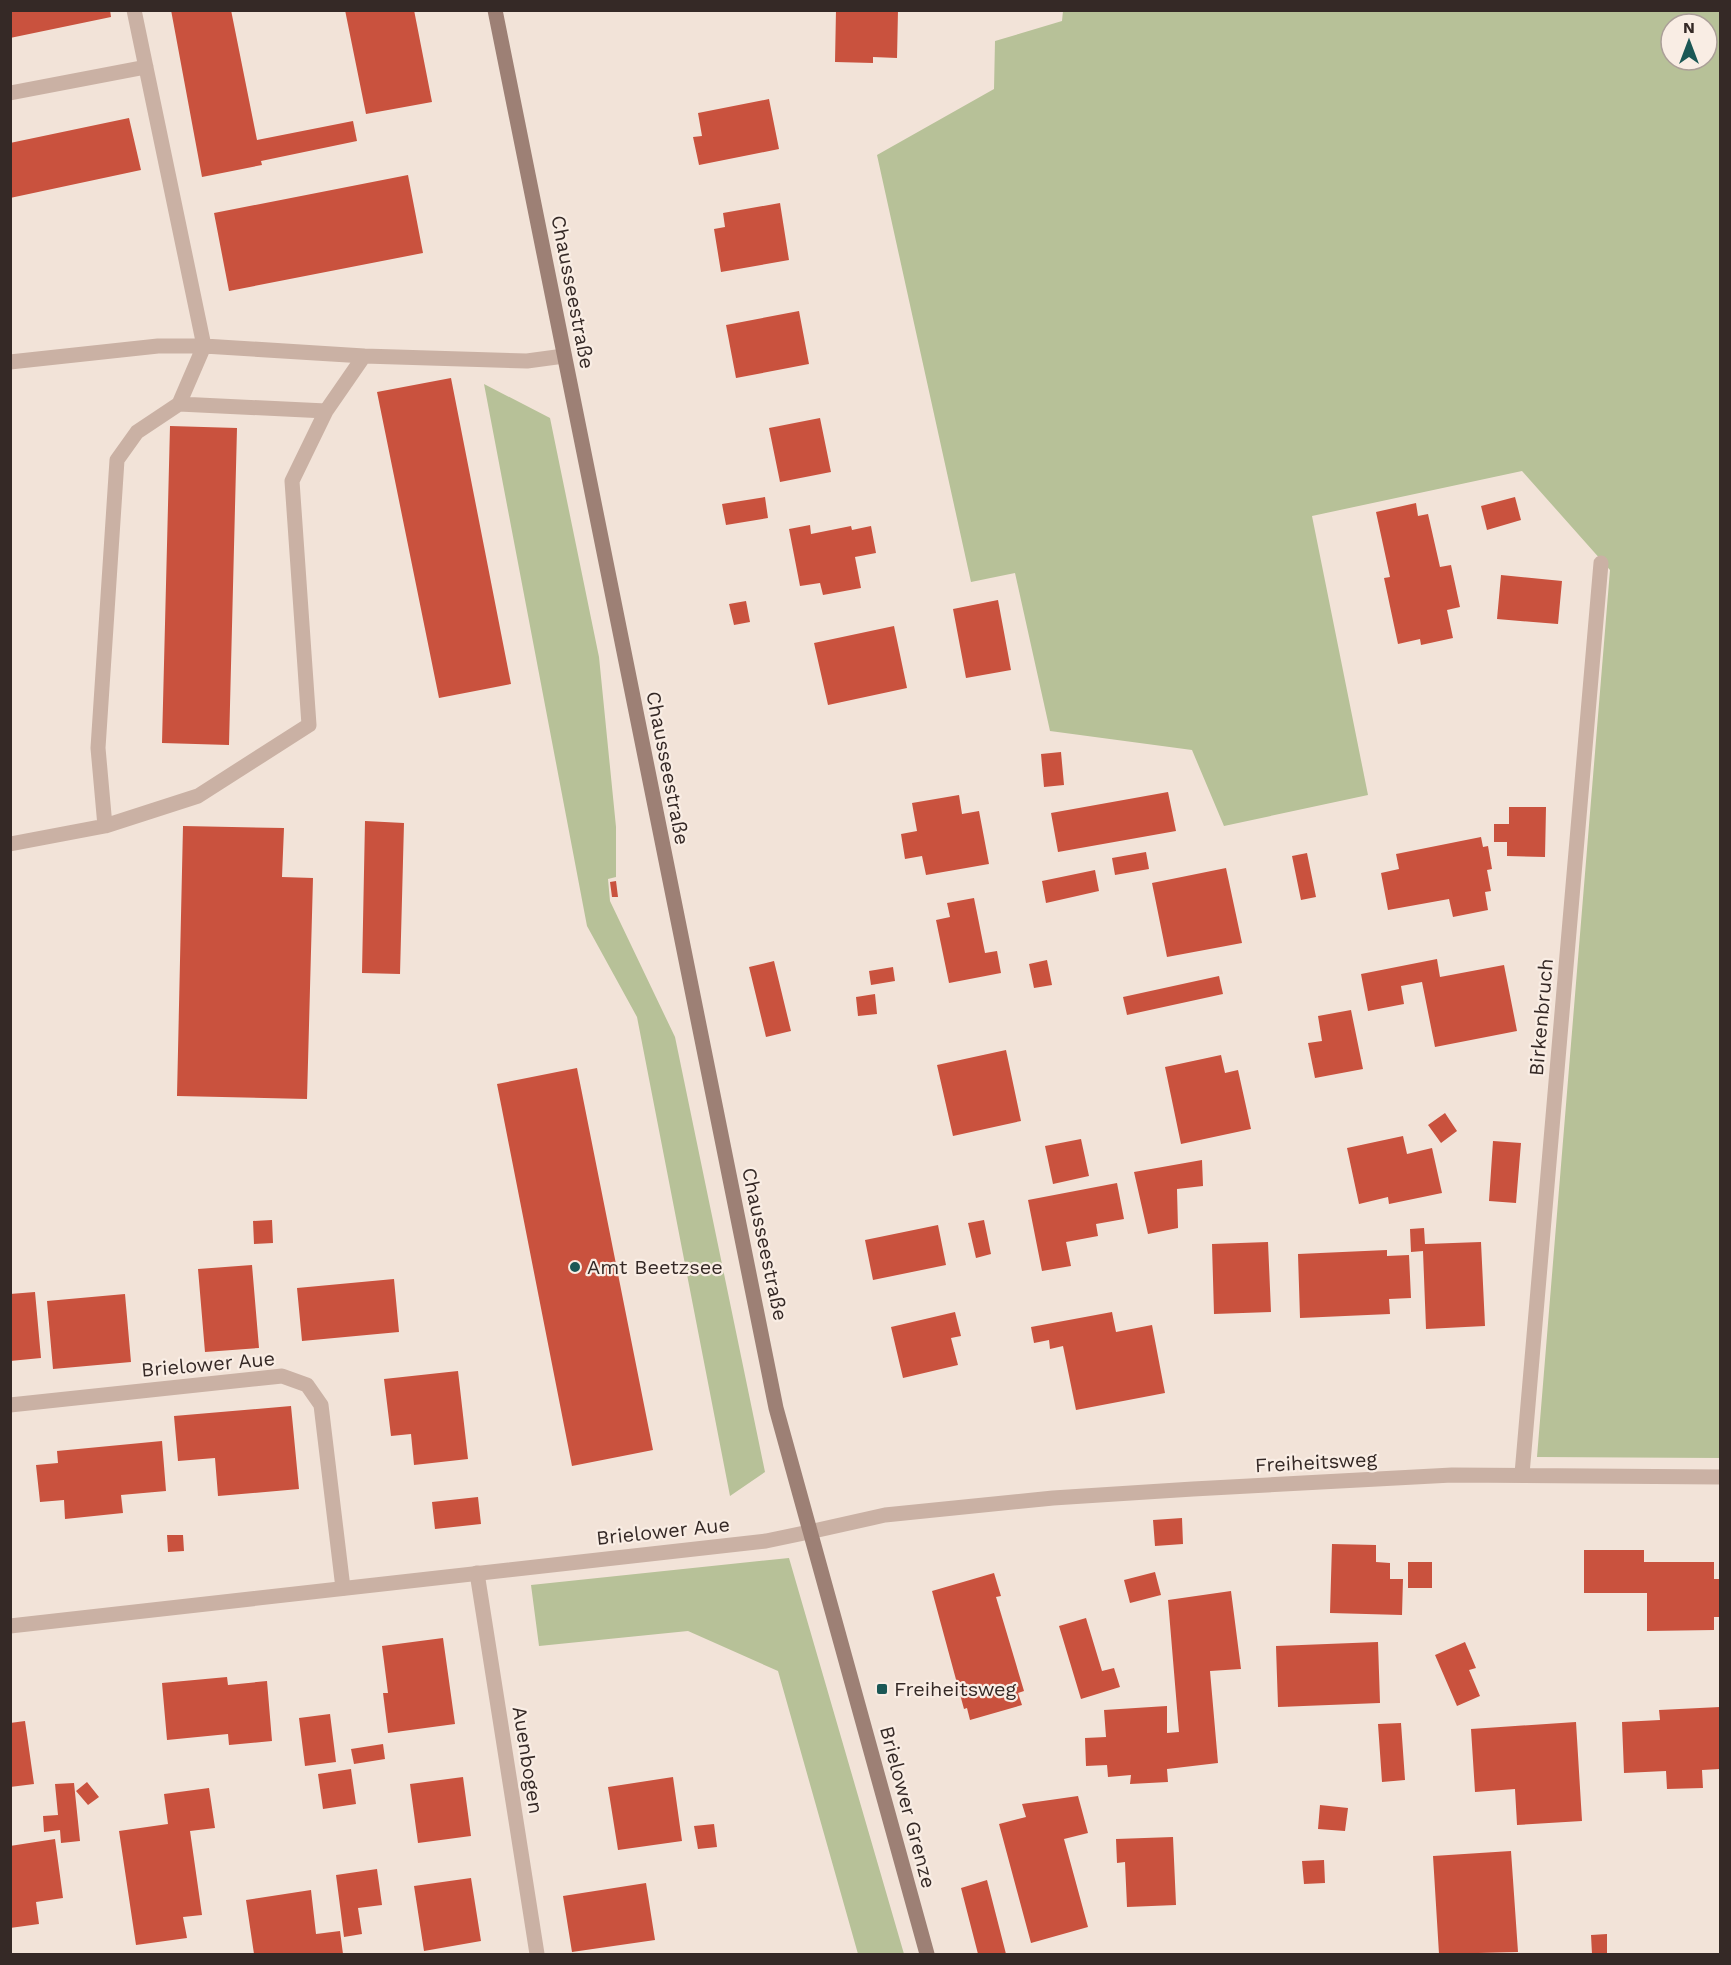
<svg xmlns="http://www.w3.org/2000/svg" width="1731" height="1965" viewBox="0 0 1731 1965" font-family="'Work Sans',sans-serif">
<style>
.green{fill:#b7c198;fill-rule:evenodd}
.building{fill:#c9523e}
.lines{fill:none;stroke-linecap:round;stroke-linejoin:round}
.service{stroke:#cab1a4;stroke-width:15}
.minor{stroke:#cab1a4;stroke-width:15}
.tertiary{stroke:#cab1a4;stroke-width:15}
.secondary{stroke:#9d8075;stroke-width:15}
.poi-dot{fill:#1b5755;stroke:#f9ede4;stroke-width:2}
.labels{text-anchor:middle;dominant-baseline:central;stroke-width:4.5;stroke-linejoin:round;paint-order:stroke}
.street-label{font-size:20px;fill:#352926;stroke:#f9ede4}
.poi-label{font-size:20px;fill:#352926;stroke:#f9ede4;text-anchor:start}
</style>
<rect width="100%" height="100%" fill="#f2e3d8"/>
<path class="green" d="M 1063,11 L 1720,11 L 1720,1458 L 1537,1457 L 1610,570 L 1522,471 L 1312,516 L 1368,795 L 1224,826 L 1192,750 L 1050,731 L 1015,573 L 971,582 L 877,155 L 994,89 L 995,41 L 1062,21 ZM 1671,24 L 1707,24 L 1707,60 L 1671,60 Z
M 484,384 L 550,418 L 599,657 L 616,827 L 616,877 L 608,879 L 610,901 L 675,1037 L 765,1472 L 730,1496 L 637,1017 L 587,926 Z
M 789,1558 L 904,1954 L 858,1954 L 778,1671 L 688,1631 L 539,1646 L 531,1585 Z"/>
<path class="building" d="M 10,10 L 110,10 L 111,17 L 10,38 Z
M 171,10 L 231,10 L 257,140 L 353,121 L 357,141 L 261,161 L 262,165 L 202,177 Z
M 345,10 L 414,10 L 432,102 L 366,114 Z
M 836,10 L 898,10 L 897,58 L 873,57 L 873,63 L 835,62 Z
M 769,99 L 779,149 L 699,165 L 693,137 L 702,136 L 698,113 Z
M 129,118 L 141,170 L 10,198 L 10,143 Z
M 408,175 L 423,253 L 229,291 L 214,213 Z
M 780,203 L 789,260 L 721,272 L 714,229 L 725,227 L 723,213 Z
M 799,311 L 809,364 L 736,378 L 726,325 Z
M 451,378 L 511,684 L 439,698 L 377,392 Z
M 820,418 L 831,472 L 780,482 L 769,428 Z
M 170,426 L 237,428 L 229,745 L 162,743 Z
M 765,497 L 768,518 L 726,525 L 722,504 Z
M 1515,497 L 1521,520 L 1487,530 L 1481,506 Z
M 1416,503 L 1418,516 L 1428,514 L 1440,567 L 1451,565 L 1460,607 L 1447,610 L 1453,638 L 1421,645 L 1420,639 L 1398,644 L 1384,578 L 1390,577 L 1376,512 Z
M 810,525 L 811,534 L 851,526 L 852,530 L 871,526 L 876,553 L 855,557 L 861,588 L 823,595 L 820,583 L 800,586 L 789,529 Z
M 1501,575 L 1562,581 L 1558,624 L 1497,619 Z
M 998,600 L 1011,670 L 966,678 L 953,609 Z
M 746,601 L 750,622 L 734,625 L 729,604 Z
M 894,626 L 907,688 L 828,705 L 814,643 Z
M 1061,752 L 1064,785 L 1044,787 L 1041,754 Z
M 1168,792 L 1176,831 L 1058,852 L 1051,813 Z
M 959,795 L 962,814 L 979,811 L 989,864 L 926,875 L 922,856 L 905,859 L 901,834 L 917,831 L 912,803 Z
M 1509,807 L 1546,807 L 1545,857 L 1507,856 L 1507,842 L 1494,842 L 1494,824 L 1509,824 Z
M 365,821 L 404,823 L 400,974 L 362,973 Z
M 183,826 L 284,828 L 282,877 L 313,878 L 307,1099 L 177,1096 Z
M 1481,837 L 1483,847 L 1488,846 L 1492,869 L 1487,870 L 1491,891 L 1485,892 L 1488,910 L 1453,917 L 1449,899 L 1388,910 L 1381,873 L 1399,869 L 1396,854 Z
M 1146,852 L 1149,869 L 1115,875 L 1112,858 Z
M 1307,853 L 1316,897 L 1301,900 L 1292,856 Z
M 1226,868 L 1242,943 L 1167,957 L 1152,883 Z
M 1095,870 L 1099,891 L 1046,903 L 1042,881 Z
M 616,881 L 618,897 L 612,897 L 610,882 Z
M 974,898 L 985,953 L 997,951 L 1001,973 L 949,983 L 936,920 L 950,917 L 947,903 Z
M 1437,959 L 1440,977 L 1504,965 L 1517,1031 L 1435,1047 L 1422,982 L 1401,986 L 1404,1004 L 1368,1011 L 1361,974 Z
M 1047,960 L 1052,985 L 1034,988 L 1029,964 Z
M 774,961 L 791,1031 L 766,1037 L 749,967 Z
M 893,967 L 895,981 L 871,985 L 869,971 Z
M 1219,976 L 1223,994 L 1127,1015 L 1123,997 Z
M 875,994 L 877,1014 L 858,1016 L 856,997 Z
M 1351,1010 L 1363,1069 L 1315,1078 L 1308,1043 L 1322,1041 L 1318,1016 Z
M 1006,1050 L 1021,1121 L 953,1136 L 937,1065 Z
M 1221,1055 L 1225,1073 L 1238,1070 L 1251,1129 L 1181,1144 L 1165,1067 Z
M 577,1068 L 653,1450 L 572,1466 L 497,1084 Z
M 1445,1113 L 1457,1131 L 1441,1143 L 1428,1125 Z
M 1403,1136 L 1407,1154 L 1432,1148 L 1442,1193 L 1389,1204 L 1388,1197 L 1359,1204 L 1347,1148 Z
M 1081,1139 L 1089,1176 L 1053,1184 L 1045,1146 Z
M 1493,1141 L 1521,1143 L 1516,1203 L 1489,1201 Z
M 1202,1160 L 1203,1186 L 1177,1189 L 1178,1228 L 1148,1234 L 1134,1172 Z
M 1117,1183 L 1124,1219 L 1096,1224 L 1098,1236 L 1066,1242 L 1071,1266 L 1042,1271 L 1028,1200 Z
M 272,1220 L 273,1243 L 254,1244 L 253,1221 Z
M 984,1220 L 991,1254 L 976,1258 L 968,1223 Z
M 938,1225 L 946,1265 L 873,1280 L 865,1240 Z
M 1424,1228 L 1425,1244 L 1481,1242 L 1485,1326 L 1426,1329 L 1423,1251 L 1411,1252 L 1410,1229 Z
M 1268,1242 L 1271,1312 L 1214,1314 L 1212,1244 Z
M 1387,1250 L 1387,1256 L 1409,1255 L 1411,1298 L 1389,1299 L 1390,1314 L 1300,1318 L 1298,1254 Z
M 252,1265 L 259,1348 L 205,1352 L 198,1269 Z
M 394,1279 L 399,1332 L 302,1341 L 297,1288 Z
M 35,1292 L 41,1358 L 10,1361 L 10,1294 Z
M 125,1294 L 131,1362 L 53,1369 L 47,1301 Z
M 955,1312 L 961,1336 L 951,1338 L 958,1365 L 903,1378 L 891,1327 Z
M 1112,1312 L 1116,1332 L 1152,1325 L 1165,1393 L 1076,1410 L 1063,1346 L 1050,1349 L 1049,1340 L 1034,1343 L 1031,1327 Z
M 458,1371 L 468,1459 L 414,1465 L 411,1434 L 391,1436 L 384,1379 Z
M 291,1406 L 299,1489 L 218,1496 L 215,1458 L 178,1461 L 174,1416 Z
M 162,1441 L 166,1491 L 121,1495 L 123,1513 L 65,1519 L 64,1500 L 40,1502 L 36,1465 L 58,1463 L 57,1451 Z
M 478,1497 L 481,1524 L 435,1529 L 432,1502 Z
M 1182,1518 L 1183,1544 L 1155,1546 L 1153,1520 Z
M 167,1535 L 183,1535 L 184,1551 L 168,1552 Z
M 1332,1544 L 1376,1545 L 1376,1562 L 1390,1563 L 1390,1579 L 1403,1579 L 1402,1615 L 1330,1613 Z
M 1584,1550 L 1644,1550 L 1644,1562 L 1714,1562 L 1714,1579 L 1720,1579 L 1720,1617 L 1714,1617 L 1714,1630 L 1647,1631 L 1647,1593 L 1584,1593 Z
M 1408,1562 L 1432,1562 L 1432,1588 L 1408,1588 Z
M 1155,1572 L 1161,1595 L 1130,1603 L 1124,1580 Z
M 994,1573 L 1001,1596 L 996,1597 L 1024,1691 L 1018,1693 L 1022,1705 L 970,1720 L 967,1708 L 964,1709 L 932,1591 Z
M 1231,1591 L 1241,1669 L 1210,1671 L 1218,1763 L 1167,1769 L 1168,1782 L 1130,1784 L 1131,1775 L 1108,1777 L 1107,1765 L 1086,1766 L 1085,1738 L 1106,1737 L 1104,1710 L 1167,1706 L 1167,1733 L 1179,1732 L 1168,1600 Z
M 1086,1618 L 1102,1671 L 1114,1668 L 1120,1687 L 1081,1699 L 1059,1626 Z
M 443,1638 L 455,1724 L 388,1733 L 383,1693 L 388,1693 L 382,1646 Z
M 1378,1642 L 1380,1703 L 1278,1707 L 1276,1646 Z
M 1465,1642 L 1476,1668 L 1469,1670 L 1480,1696 L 1457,1706 L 1435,1655 Z
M 227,1677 L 228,1685 L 267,1681 L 272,1741 L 229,1745 L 228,1734 L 167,1740 L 162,1683 Z
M 1720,1707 L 1720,1769 L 1702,1770 L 1703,1788 L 1667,1789 L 1666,1771 L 1624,1773 L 1622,1722 L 1660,1720 L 1659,1710 Z
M 330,1714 L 336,1762 L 305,1766 L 299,1718 Z
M 25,1721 L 34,1784 L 10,1787 L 10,1723 Z
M 1576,1722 L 1582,1821 L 1517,1825 L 1515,1789 L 1475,1792 L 1471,1729 Z
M 1401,1723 L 1405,1780 L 1382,1782 L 1378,1724 Z
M 383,1744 L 385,1759 L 354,1764 L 351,1749 Z
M 351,1769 L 356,1804 L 323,1809 L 318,1774 Z
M 463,1777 L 471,1836 L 418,1843 L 410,1784 Z
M 673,1777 L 682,1841 L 618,1850 L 608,1787 Z
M 87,1782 L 99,1797 L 88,1805 L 76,1791 Z
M 74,1783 L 80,1841 L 61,1843 L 60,1830 L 44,1832 L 43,1816 L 58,1815 L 55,1784 Z
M 209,1788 L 215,1828 L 190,1831 L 202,1915 L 183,1917 L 187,1938 L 136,1945 L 119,1831 L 168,1824 L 164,1794 Z
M 1078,1796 L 1088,1833 L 1064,1839 L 1088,1927 L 1031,1943 L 999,1824 L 1026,1817 L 1022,1804 Z
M 1320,1805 L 1348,1808 L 1345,1831 L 1318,1829 Z
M 714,1824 L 717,1847 L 698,1849 L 694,1826 Z
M 1173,1837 L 1176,1905 L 1127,1907 L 1125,1862 L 1117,1863 L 1116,1839 Z
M 55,1839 L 63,1898 L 36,1902 L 39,1924 L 10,1928 L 10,1846 Z
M 1511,1851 L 1518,1952 L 1439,1954 L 1433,1856 Z
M 1324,1860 L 1325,1883 L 1304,1884 L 1302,1861 Z
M 377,1869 L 382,1905 L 358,1908 L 362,1934 L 344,1937 L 336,1875 Z
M 471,1878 L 481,1941 L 424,1951 L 414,1886 Z
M 987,1880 L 1006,1954 L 978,1954 L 961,1888 Z
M 646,1883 L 655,1940 L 572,1952 L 563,1896 Z
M 311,1890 L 316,1934 L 340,1931 L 343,1954 L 254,1954 L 246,1900 Z
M 1607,1934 L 1607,1954 L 1592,1954 L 1591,1935 Z"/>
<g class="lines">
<path class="service" d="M 10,93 L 146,67
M 10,362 L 158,346 L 204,346 L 134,10
M 179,404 L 204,346 L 364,356
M 105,826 L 98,748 L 117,460 L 137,432 L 179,404 L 326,411
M 10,844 L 105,826 L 198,796 L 309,725 L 292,481 L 326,411 L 364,356 L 527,361 L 564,356"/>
<path class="minor" d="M 10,1405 L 282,1376 L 307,1385 L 321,1405 L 343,1588
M 1522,1474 L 1601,563
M 809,1532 L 885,1515 L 1053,1498 L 1193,1489 L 1452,1475 L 1720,1477
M 477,1573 L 537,1954"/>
<path class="tertiary" d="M 10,1626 L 766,1541 L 809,1532"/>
<path class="secondary" d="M 495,10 L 776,1408 L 927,1954"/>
</g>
<g class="poi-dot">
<circle cx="575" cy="1267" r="6"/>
<rect x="876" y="1683" width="12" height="12" rx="3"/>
</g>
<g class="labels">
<g class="street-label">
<text transform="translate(573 292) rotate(79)">Chausseestraße</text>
<text transform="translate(668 768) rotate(79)">Chausseestraße</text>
<text transform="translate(1541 1017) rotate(-85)">Birkenbruch</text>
<text transform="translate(765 1244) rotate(78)">Chausseestraße</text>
<text transform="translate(208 1364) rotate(-5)">Brielower Aue</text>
<text transform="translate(1316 1462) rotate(-3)">Freiheitsweg</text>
<text transform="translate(663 1531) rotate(-6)">Brielower Aue</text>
<text transform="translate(528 1760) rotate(81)">Auenbogen</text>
<text transform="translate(908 1807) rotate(75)">Brielower Grenze</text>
</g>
<g class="poi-label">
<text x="587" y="1267">Amt Beetzsee</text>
<text x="894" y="1689">Freiheitsweg</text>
</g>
</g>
<rect width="1731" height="1965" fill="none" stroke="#352926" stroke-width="24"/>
<g transform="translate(1689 42)"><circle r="28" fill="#f9ede4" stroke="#ab9f98" stroke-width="1.5"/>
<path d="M0-4.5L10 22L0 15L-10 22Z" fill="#1b5755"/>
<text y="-9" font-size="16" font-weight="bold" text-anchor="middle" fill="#352926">N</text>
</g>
</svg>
